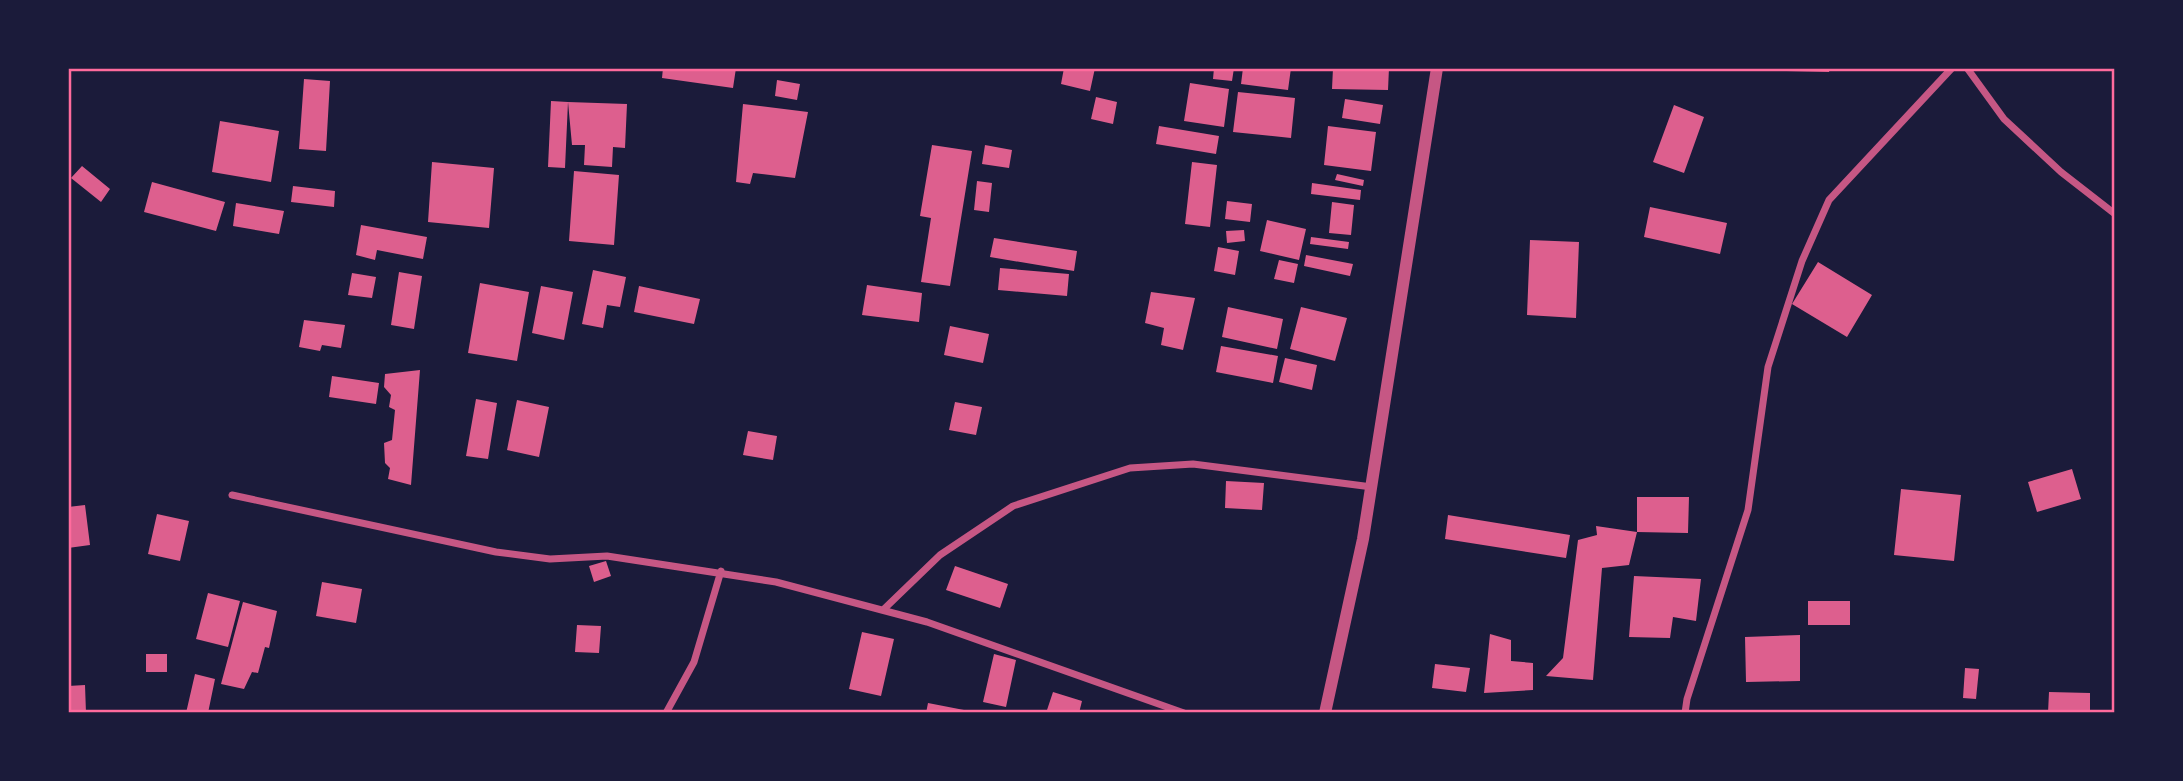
<svg xmlns="http://www.w3.org/2000/svg" width="2183" height="781" viewBox="0 0 2183 781" font-family="'Source Sans 3',sans-serif">
<style>
.building{fill:#dd5f8e}
.lines{fill:none;stroke-linecap:round;stroke-linejoin:round}
.minor{stroke:#c65784;stroke-width:7}
.tertiary{stroke:#c65784;stroke-width:12}
.neatline{fill:none;stroke:#ff6b9d;stroke-width:2.5}
</style>
<rect width="100%" height="100%" fill="#1b1b3a"/>
<path class="building" d="M 663,68 L 736,68 L 733,88 L 662,78 Z
M 1064,68 L 1095,68 L 1090,91 L 1061,84 Z
M 1214,68 L 1234,68 L 1232,81 L 1213,79 Z
M 1243,68 L 1291,68 L 1288,90 L 1241,84 Z
M 1333,68 L 1389,68 L 1388,90 L 1332,89 Z
M 1786,68 L 1830,68 L 1829,72 L 1786,71 Z
M 304,79 L 330,81 L 326,151 L 299,149 Z
M 777,80 L 800,84 L 797,100 L 775,96 Z
M 1190,83 L 1229,89 L 1224,127 L 1184,121 Z
M 1238,92 L 1295,98 L 1291,138 L 1233,132 Z
M 1096,97 L 1117,102 L 1113,124 L 1091,119 Z
M 1345,99 L 1383,105 L 1380,124 L 1342,118 Z
M 551,101 L 568,102 L 565,168 L 548,167 Z
M 568,102 L 627,104 L 625,148 L 613,147 L 612,167 L 584,165 L 585,145 L 572,145 Z
M 743,104 L 808,112 L 795,178 L 753,173 L 750,184 L 736,182 Z
M 1674,105 L 1704,117 L 1684,173 L 1653,162 Z
M 220,121 L 279,131 L 271,182 L 212,172 Z
M 1159,126 L 1219,136 L 1216,154 L 1156,144 Z
M 1328,126 L 1376,132 L 1371,171 L 1324,165 Z
M 932,145 L 972,151 L 950,286 L 921,282 L 931,218 L 920,216 Z
M 985,145 L 1012,150 L 1009,168 L 982,164 Z
M 432,162 L 494,168 L 489,228 L 428,222 Z
M 1192,162 L 1217,165 L 1210,227 L 1185,224 Z
M 82,166 L 110,189 L 101,202 L 71,178 Z
M 574,171 L 619,175 L 614,245 L 569,241 Z
M 1337,174 L 1364,180 L 1363,186 L 1335,180 Z
M 977,181 L 992,183 L 989,212 L 974,210 Z
M 152,182 L 225,202 L 216,231 L 144,212 Z
M 1312,183 L 1361,190 L 1360,200 L 1311,194 Z
M 293,186 L 335,191 L 334,207 L 291,202 Z
M 1227,201 L 1252,204 L 1250,222 L 1225,219 Z
M 1332,202 L 1354,205 L 1351,235 L 1329,233 Z
M 236,203 L 284,211 L 279,234 L 233,226 Z
M 1650,207 L 1727,223 L 1720,254 L 1644,237 Z
M 1267,220 L 1306,229 L 1299,260 L 1260,251 Z
M 361,225 L 427,237 L 423,259 L 377,250 L 375,260 L 356,255 Z
M 1244,230 L 1245,241 L 1227,243 L 1226,231 Z
M 1311,237 L 1349,242 L 1348,249 L 1310,244 Z
M 994,238 L 1077,251 L 1074,271 L 990,257 Z
M 1530,240 L 1579,242 L 1576,318 L 1527,315 Z
M 1218,247 L 1239,251 L 1235,275 L 1214,271 Z
M 1306,255 L 1353,264 L 1350,276 L 1304,266 Z
M 1279,260 L 1298,264 L 1294,283 L 1274,279 Z
M 1818,262 L 1872,295 L 1847,337 L 1792,304 Z
M 1000,268 L 1069,274 L 1067,296 L 998,290 Z
M 593,270 L 626,277 L 620,307 L 607,305 L 603,328 L 582,324 Z
M 399,272 L 422,276 L 414,329 L 391,325 Z
M 352,273 L 376,277 L 372,298 L 348,295 Z
M 480,283 L 529,292 L 517,361 L 468,353 Z
M 867,285 L 922,293 L 919,322 L 862,315 Z
M 541,286 L 573,292 L 564,340 L 532,333 Z
M 639,286 L 700,299 L 694,324 L 634,312 Z
M 1151,292 L 1195,298 L 1183,350 L 1161,345 L 1164,328 L 1145,323 Z
M 1228,307 L 1283,319 L 1277,349 L 1222,337 Z
M 1301,307 L 1347,318 L 1335,361 L 1290,349 Z
M 304,320 L 345,325 L 341,348 L 322,345 L 320,351 L 299,347 Z
M 950,326 L 989,334 L 983,363 L 944,355 Z
M 1221,346 L 1278,356 L 1273,383 L 1216,372 Z
M 1285,358 L 1317,365 L 1312,390 L 1279,382 Z
M 420,370 L 411,485 L 388,479 L 390,468 L 385,463 L 384,443 L 392,440 L 395,410 L 389,407 L 391,395 L 384,387 L 385,374 Z
M 332,376 L 379,383 L 376,404 L 329,397 Z
M 476,399 L 497,403 L 488,459 L 466,456 Z
M 517,400 L 549,407 L 539,457 L 507,450 Z
M 955,402 L 982,407 L 976,435 L 949,430 Z
M 748,431 L 777,436 L 773,460 L 743,455 Z
M 2072,469 L 2081,499 L 2037,512 L 2028,482 Z
M 1226,481 L 1264,483 L 1262,510 L 1225,508 Z
M 1901,489 L 1961,495 L 1954,561 L 1894,555 Z
M 1637,497 L 1689,497 L 1688,533 L 1637,532 Z
M 85,505 L 90,545 L 68,548 L 68,507 Z
M 157,514 L 189,521 L 180,561 L 148,554 Z
M 1448,515 L 1570,535 L 1566,558 L 1445,539 Z
M 1596,526 L 1637,532 L 1629,565 L 1602,568 L 1593,680 L 1546,676 L 1563,658 L 1578,540 L 1597,535 Z
M 606,561 L 611,576 L 594,582 L 589,566 Z
M 955,566 L 1008,584 L 1000,608 L 946,590 Z
M 1634,576 L 1701,579 L 1696,621 L 1673,617 L 1670,638 L 1629,637 Z
M 322,582 L 362,589 L 356,623 L 316,616 Z
M 208,593 L 240,601 L 228,647 L 196,639 Z
M 1808,601 L 1850,601 L 1850,625 L 1808,625 Z
M 243,602 L 277,611 L 269,648 L 265,647 L 258,673 L 252,672 L 244,689 L 221,684 Z
M 577,625 L 601,626 L 599,653 L 575,652 Z
M 862,632 L 894,639 L 881,696 L 849,689 Z
M 1490,634 L 1511,640 L 1511,661 L 1533,663 L 1533,690 L 1484,693 Z
M 1800,635 L 1800,681 L 1746,682 L 1745,637 Z
M 146,654 L 167,654 L 167,672 L 146,672 Z
M 994,654 L 1016,660 L 1006,707 L 983,702 Z
M 1435,664 L 1470,668 L 1466,692 L 1432,688 Z
M 1965,668 L 1979,669 L 1976,699 L 1963,698 Z
M 195,674 L 215,679 L 208,713 L 186,713 Z
M 85,685 L 86,713 L 68,713 L 68,686 Z
M 1053,692 L 1082,701 L 1079,713 L 1046,713 Z
M 2049,692 L 2090,693 L 2090,713 L 2048,713 Z
M 928,703 L 964,710 L 964,713 L 926,713 Z"/>
<g class="lines">
<path class="minor" d="M 1967,68 L 2004,119 L 2061,172 L 2115,214
M 232,495 L 496,552 L 550,559 L 607,556 L 776,582 L 927,622 L 1184,713
M 883,610 L 940,555 L 1013,506 L 1130,468 L 1193,464 L 1372,487
M 666,713 L 694,662 L 721,571
M 1685,713 L 1687,699 L 1748,510 L 1768,367 L 1802,261 L 1829,200 L 1952,68"/>
<path class="tertiary" d="M 1325,713 L 1363,539 L 1437,68"/>
</g>
<rect width="2183" height="781" fill="none" stroke="#1b1b3a" stroke-width="140"/>
<rect x="70" y="70" width="2043" height="641" class="neatline"/>
</svg>
